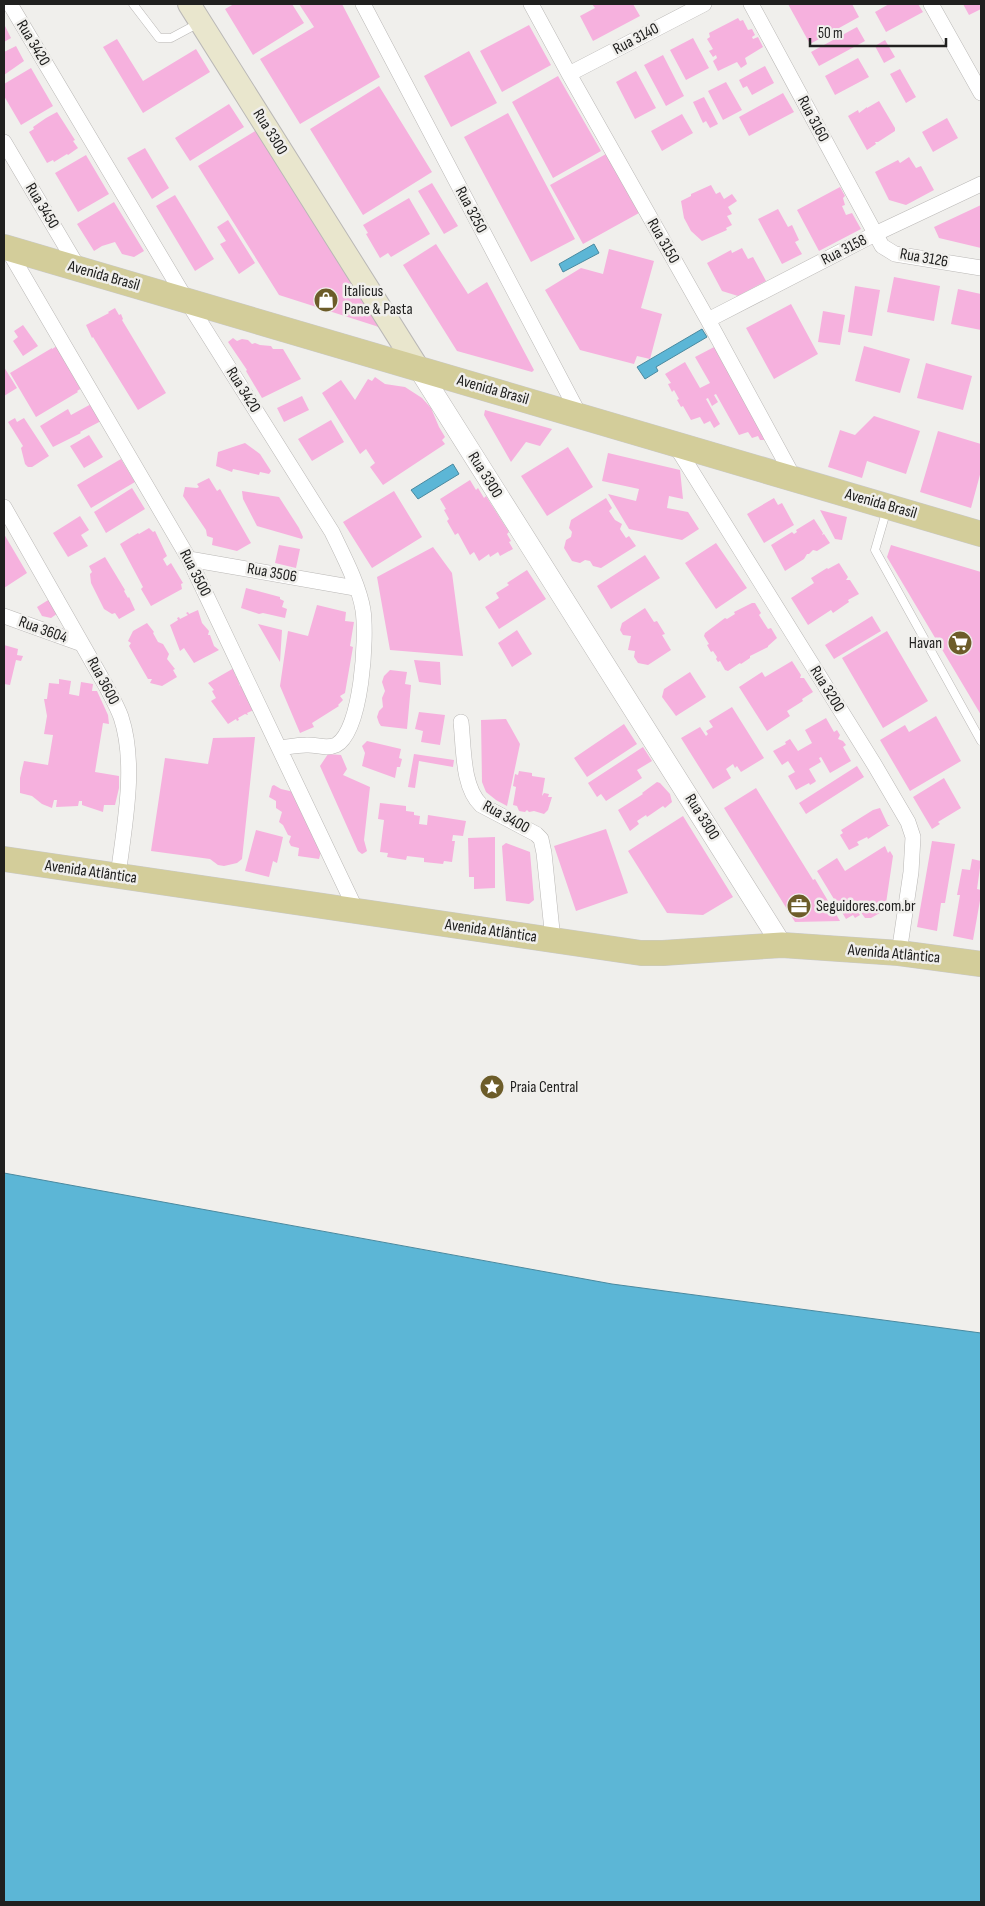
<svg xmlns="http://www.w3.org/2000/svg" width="985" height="1906" viewBox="0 0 985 1906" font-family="'Sofia Sans Condensed',sans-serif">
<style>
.water{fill:#5cb6d6;stroke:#4a899f}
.building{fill:#f6b1de}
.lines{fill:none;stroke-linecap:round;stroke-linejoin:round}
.service-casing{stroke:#bab8b6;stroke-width:9}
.minor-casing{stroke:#bab8b6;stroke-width:16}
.tertiary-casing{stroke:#bab8b6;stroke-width:21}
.secondary-casing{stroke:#bab8b6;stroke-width:24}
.primary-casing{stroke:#c9c9c9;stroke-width:26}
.service{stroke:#fff;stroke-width:8}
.minor{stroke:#fff;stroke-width:15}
.tertiary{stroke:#fff;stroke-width:20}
.secondary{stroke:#e9e6cd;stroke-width:22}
.primary{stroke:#d3cd9a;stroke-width:25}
.labels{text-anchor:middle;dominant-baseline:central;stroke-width:5;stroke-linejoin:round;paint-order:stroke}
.street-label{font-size:16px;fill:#20201f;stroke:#f0efec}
.poi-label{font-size:16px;fill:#20201f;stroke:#f0efec;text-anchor:start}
</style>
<rect width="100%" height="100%" fill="#f0efec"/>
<path class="water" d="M 594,244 L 599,253 L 563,272 L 559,264 Z
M 702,329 L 707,337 L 656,367 L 658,371 L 645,379 L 637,367 Z
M 453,464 L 459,474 L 418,499 L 411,490 Z
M 4,1173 L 612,1284 L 981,1333 L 981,1902 L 4,1902 Z"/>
<path class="building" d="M 234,4 L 292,4 L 304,23 L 253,55 L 225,9 Z
M 299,4 L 342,4 L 380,77 L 300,124 L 260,59 L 314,27 Z
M 592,4 L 633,4 L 640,16 L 593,41 L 580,16 L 595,8 Z
M 788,4 L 852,4 L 859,17 L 810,44 Z
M 889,4 L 918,4 L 923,12 L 886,32 L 875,12 Z
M 963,4 L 981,4 L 981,9 L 969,15 Z
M 738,18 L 740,21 L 743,20 L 748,30 L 752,29 L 755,35 L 752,37 L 753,39 L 758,37 L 763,47 L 745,58 L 747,64 L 741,68 L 737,62 L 718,71 L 713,61 L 717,58 L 716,55 L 713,57 L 709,51 L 713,49 L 707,39 L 710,37 L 709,33 Z
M 4,24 L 11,38 L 4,42 Z
M 529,25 L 551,65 L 502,92 L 480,51 Z
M 857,27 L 865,41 L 819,66 L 811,52 Z
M 693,38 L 709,68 L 686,80 L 670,50 Z
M 117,39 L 143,81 L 196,49 L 210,72 L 143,113 L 103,47 Z
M 885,40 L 895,57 L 884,63 L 875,46 Z
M 16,46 L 24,61 L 4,75 L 4,52 Z
M 469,51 L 497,103 L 451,127 L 424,76 Z
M 663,55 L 684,96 L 666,106 L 644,65 Z
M 858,58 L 869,77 L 835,95 L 825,76 Z
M 765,66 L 774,83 L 752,95 L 747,86 L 743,88 L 739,80 Z
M 31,68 L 53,106 L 21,125 L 4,96 L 4,84 Z
M 900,69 L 916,97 L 906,103 L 890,74 Z
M 636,71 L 656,108 L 635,119 L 616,82 Z
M 558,76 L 601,151 L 553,178 L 512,102 Z
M 726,82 L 742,110 L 723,120 L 708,91 Z
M 379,86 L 432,172 L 363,215 L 310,129 Z
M 783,93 L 794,112 L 749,136 L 739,117 Z
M 704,97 L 718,124 L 710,128 L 706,121 L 703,123 L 693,102 Z
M 879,101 L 895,128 L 895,131 L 878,142 L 875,142 L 876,144 L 867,150 L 848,116 L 858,110 L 859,113 L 867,107 L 867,108 Z
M 229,104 L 244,127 L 190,161 L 175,138 Z
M 57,112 L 75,140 L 73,141 L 78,148 L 68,155 L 67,154 L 54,162 L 53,160 L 47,163 L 29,132 L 34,129 L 33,127 L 46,118 Z
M 508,113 L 575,239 L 531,262 L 464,137 Z
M 682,114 L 693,133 L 662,151 L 651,131 Z
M 947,118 L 958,138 L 933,152 L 922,132 Z
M 257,130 L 379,327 L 279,295 L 198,166 Z
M 145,148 L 169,188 L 152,199 L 127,158 Z
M 606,154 L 639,213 L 583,244 L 550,185 Z
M 86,155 L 109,194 L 78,212 L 55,173 Z
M 909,157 L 916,168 L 921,166 L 934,190 L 906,205 L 889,200 L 875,172 L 898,160 L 900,163 Z
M 432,183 L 458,226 L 444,234 L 418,191 Z
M 711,185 L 716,194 L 720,192 L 724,199 L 732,194 L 737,201 L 728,207 L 732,214 L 727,216 L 732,225 L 726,228 L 727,230 L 702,241 L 691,231 L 684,218 L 681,201 L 691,196 L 691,194 Z
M 840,187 L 845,196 L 843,198 L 845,205 L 842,206 L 846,215 L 852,213 L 861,229 L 819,251 L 797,210 Z
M 175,195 L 214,259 L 195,271 L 156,206 Z
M 409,198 L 430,234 L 391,257 L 388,253 L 380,258 L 366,234 L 368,233 L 363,225 Z
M 114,202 L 144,251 L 134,257 L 122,254 L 115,242 L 102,246 L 94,251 L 77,224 Z
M 981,205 L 981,248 L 939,238 L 934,227 Z
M 778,209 L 788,227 L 792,225 L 799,240 L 795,242 L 802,254 L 782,264 L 758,219 Z
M 228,220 L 255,263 L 239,274 L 220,244 L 226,241 L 217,227 Z
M 436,244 L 468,294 L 487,282 L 534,370 L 532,372 L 457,351 L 403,265 Z
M 742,248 L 748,259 L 753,257 L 766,281 L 738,296 L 722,291 L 707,263 L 731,250 L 732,253 Z
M 609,249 L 654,261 L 641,308 L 662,314 L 650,359 L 637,356 L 634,364 L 580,350 L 545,290 L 581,268 L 603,274 Z
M 894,277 L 940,286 L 934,321 L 887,312 Z
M 855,286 L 880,290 L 872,336 L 848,332 Z
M 958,289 L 981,294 L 981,330 L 951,324 Z
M 791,304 L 818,354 L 774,379 L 746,328 Z
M 115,308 L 119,315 L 121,314 L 123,319 L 122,320 L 166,393 L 138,410 L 93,337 L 92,338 L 86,325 L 109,313 L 108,312 Z
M 823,311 L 845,315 L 840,345 L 818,342 Z
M 23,325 L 38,346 L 23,356 L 13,341 L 18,337 L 14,331 Z
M 233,338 L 237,341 L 242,339 L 248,340 L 252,344 L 255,343 L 260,345 L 271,346 L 273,349 L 283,349 L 301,379 L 262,398 L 246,371 L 247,370 L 228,342 Z
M 57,346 L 82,388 L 77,391 L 78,392 L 36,417 L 10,373 L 52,348 L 52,349 Z
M 716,346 L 768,440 L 760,440 L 758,436 L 752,438 L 748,432 L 739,435 L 716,394 L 714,395 L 718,402 L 712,406 L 708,398 L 706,399 L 720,424 L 714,428 L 710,421 L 704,424 L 700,417 L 691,420 L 683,406 L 681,407 L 677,400 L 679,399 L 674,390 L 672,392 L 668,384 L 671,383 L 665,374 L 685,362 L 700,388 L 710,383 L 695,357 Z
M 864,346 L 910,359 L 900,393 L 855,381 Z
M 926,363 L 972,376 L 963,410 L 917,398 Z
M 4,367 L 17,388 L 4,396 Z
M 375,377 L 385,384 L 405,387 L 422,398 L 431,408 L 439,427 L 445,437 L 442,440 L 445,444 L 383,485 L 370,467 L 375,463 L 366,449 L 360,454 L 322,393 L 341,380 L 355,400 L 368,379 L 372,381 Z
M 302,396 L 309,410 L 284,422 L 277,408 Z
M 93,403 L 103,420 L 80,432 L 81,433 L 53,447 L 40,426 L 68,409 L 71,415 Z
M 485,410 L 538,425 L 552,429 L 540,446 L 526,442 L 511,462 L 484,415 Z
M 874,416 L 920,431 L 906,474 L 867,461 L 862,478 L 828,467 L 840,430 L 855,435 Z
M 15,418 L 17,422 L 24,418 L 49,456 L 32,467 L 28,467 L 25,464 L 21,448 L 23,446 L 8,422 Z
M 331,420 L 344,442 L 312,461 L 298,439 Z
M 938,431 L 981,444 L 981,471 L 971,508 L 920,492 Z
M 89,435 L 103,457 L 84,468 L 70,446 Z
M 245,443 L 260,454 L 271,471 L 269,474 L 260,472 L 259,475 L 233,469 L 232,472 L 216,466 L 218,452 Z
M 568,447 L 593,487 L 547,516 L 521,476 Z
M 608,453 L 680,470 L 683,499 L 669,496 L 667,508 L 688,512 L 699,529 L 682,540 L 629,529 L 608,494 L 636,501 L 639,489 L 602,481 Z
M 121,459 L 135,482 L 91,508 L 77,485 Z
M 209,478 L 217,491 L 220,489 L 251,543 L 237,551 L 212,545 L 213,538 L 207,536 L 206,530 L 183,496 L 185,487 L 197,488 L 199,487 L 197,484 Z
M 470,480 L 476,490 L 478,488 L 484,498 L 486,496 L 509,532 L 507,534 L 511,541 L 509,542 L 513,549 L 500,556 L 498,552 L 490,557 L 489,554 L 479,561 L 474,552 L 470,555 L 458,533 L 455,535 L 447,521 L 449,519 L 444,510 L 446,509 L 440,499 Z
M 132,488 L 145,509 L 106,533 L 94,512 Z
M 242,491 L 279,497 L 299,528 L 303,537 L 302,539 L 257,526 L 243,499 Z
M 394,491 L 422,537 L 372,568 L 343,522 Z
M 606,498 L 612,508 L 609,511 L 615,520 L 622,524 L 620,529 L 626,538 L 629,536 L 636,546 L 601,568 L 593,566 L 590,561 L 585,560 L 580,563 L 572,561 L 564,548 L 566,540 L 571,537 L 572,532 L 569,528 L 571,520 Z
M 774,498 L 778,505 L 782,503 L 794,525 L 764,543 L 747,514 Z
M 820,510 L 847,517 L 842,540 L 835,539 Z
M 80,516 L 89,530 L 81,535 L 88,546 L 68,557 L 53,533 Z
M 814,519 L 823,533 L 822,535 L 824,534 L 830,543 L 817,551 L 813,550 L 809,554 L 807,554 L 804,559 L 785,571 L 771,545 L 792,532 L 794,534 L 797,532 L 796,530 Z
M 149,528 L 153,532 L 155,531 L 167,556 L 163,559 L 167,566 L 171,563 L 183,583 L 181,584 L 182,589 L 151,606 L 141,589 L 143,587 L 120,544 L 138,533 L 139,534 Z
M 4,534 L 27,573 L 4,588 Z
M 716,543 L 747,588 L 716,609 L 685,563 Z
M 279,545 L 300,549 L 296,568 L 275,563 Z
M 891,545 L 981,572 L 981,715 L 887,557 Z
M 433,547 L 452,573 L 463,656 L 390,650 L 377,577 Z
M 645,555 L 660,578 L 611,609 L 597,586 Z
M 105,557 L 125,590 L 124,591 L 128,598 L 129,597 L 135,610 L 119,619 L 115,613 L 112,614 L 104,609 L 91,583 L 90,574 L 92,572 L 89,566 Z
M 839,563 L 848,577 L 846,580 L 850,580 L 859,594 L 848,600 L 849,602 L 833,613 L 831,610 L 808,625 L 791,598 L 814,583 L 811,578 L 827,568 L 828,569 Z
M 527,570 L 546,599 L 499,629 L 485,607 L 499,598 L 496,593 L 509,585 L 507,583 Z
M 246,588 L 280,597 L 280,599 L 284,601 L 282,607 L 287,609 L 285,618 L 263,613 L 259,614 L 241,608 Z
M 53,597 L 61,611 L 51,618 L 42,616 L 37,607 Z
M 752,603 L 755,603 L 761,613 L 759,615 L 768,629 L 771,628 L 777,638 L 768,646 L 768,647 L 750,656 L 750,658 L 741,664 L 740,663 L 728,671 L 725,670 L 720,661 L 718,662 L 716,659 L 717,657 L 713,651 L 711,652 L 707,645 L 709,644 L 704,636 L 705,633 L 725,618 L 727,619 L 735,614 L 734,612 Z
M 317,605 L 346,612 L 345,621 L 354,622 L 350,646 L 353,647 L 345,693 L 340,696 L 343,700 L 338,705 L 339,706 L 312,723 L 314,727 L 300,733 L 280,686 L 288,631 L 308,636 Z
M 645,608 L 654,622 L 657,621 L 665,634 L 662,635 L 671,650 L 648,665 L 638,663 L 634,657 L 635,651 L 628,650 L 631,636 L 623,635 L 620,630 L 622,623 Z
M 198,610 L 202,623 L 209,631 L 208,635 L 210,635 L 214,646 L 219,650 L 194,663 L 184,648 L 180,651 L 170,625 L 178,620 L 177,618 L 179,617 L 180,619 L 188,615 L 186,613 L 188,612 L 189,614 Z
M 872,616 L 881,631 L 834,659 L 825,645 Z
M 147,623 L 154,632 L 153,633 L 158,642 L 163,644 L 169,654 L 167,659 L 175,669 L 173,670 L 177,677 L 162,686 L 150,683 L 152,679 L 148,679 L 129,646 L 131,643 L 128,641 L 133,631 Z
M 258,624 L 282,630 L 280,662 Z
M 517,630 L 532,654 L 512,667 L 498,643 Z
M 887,631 L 928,701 L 883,728 L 842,658 Z
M 4,645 L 18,649 L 17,655 L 23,656 L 21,661 L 16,660 L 10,685 L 4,684 Z
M 414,660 L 440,662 L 441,685 L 419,682 Z
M 792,661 L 801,675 L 800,678 L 804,678 L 813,692 L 802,699 L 803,701 L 787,711 L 790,716 L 767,731 L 739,687 L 762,672 L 765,677 Z
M 234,668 L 235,675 L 237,677 L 240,686 L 242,685 L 248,697 L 247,698 L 256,709 L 247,713 L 248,715 L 245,714 L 238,718 L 239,720 L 237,721 L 236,719 L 228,724 L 211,701 L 216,698 L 212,691 L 214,690 L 208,683 Z
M 390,670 L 407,672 L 405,684 L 411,685 L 407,729 L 381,726 L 379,723 L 377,717 L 379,711 L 383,707 L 382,698 L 385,691 L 382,682 L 384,676 Z
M 690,672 L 706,697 L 676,716 L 662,697 L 664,689 Z
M 59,679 L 71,681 L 69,694 L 79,696 L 81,682 L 93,684 L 92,691 L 97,691 L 108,715 L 109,724 L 103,723 L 95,772 L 119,776 L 119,788 L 115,805 L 104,805 L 103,812 L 82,805 L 82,801 L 79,801 L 78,806 L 56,807 L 57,800 L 54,800 L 52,808 L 42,804 L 32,796 L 20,793 L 20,778 L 24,761 L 48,765 L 53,735 L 44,734 L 47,716 L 44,699 L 47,699 L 49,683 L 59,684 Z
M 732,707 L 764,758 L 741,772 L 737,766 L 735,768 L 733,764 L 726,769 L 731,778 L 713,789 L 681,738 L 700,727 L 706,736 L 708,734 L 706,731 L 713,727 L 709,721 Z
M 419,712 L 445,715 L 440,745 L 421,742 L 423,731 L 415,729 Z
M 936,716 L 961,761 L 910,791 L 880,740 L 905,725 L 909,732 Z
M 826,718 L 834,732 L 837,730 L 840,735 L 838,739 L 843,741 L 846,745 L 843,747 L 851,761 L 830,773 L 821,757 L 819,758 L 821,762 L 809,769 L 816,781 L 815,782 L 810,785 L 809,783 L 796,790 L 788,776 L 795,772 L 788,761 L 782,765 L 773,751 L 786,744 L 785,742 L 790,739 L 798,751 L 812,743 L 805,730 Z
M 506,719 L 520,744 L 507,806 L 496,800 L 486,792 L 482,782 L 481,720 Z
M 624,724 L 637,744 L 587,777 L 574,758 Z
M 255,737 L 242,859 L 237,863 L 224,866 L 218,865 L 210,859 L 151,851 L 165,758 L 208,764 L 213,738 Z
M 367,741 L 401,749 L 399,758 L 402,759 L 400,767 L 397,767 L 395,778 L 362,766 L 365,753 L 362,746 Z
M 643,747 L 652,761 L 637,770 L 642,778 L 606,801 L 601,794 L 597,797 L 588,783 Z
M 328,754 L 341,755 L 347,769 L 343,775 L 370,787 L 364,840 L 367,851 L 364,853 L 362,854 L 358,851 L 320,766 Z
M 414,754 L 454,760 L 453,767 L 419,761 L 415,788 L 408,787 Z
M 857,766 L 864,777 L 806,814 L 799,803 Z
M 519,771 L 532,773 L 532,776 L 545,778 L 542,796 L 544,793 L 549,794 L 548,797 L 552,797 L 548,810 L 544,814 L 534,811 L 529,812 L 527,810 L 525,812 L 519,811 L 517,806 L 513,805 L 516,787 L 513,786 L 515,774 L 518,775 Z
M 944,778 L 961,808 L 938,822 L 940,824 L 932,829 L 913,797 Z
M 657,782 L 660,783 L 670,794 L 672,802 L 665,808 L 663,806 L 647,817 L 646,815 L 637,821 L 639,824 L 630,831 L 618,810 L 643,794 L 642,793 Z
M 274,785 L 281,789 L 294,792 L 322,848 L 319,859 L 298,856 L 299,848 L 291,846 L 289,842 L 291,836 L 288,835 L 283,825 L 279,822 L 282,812 L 276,808 L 276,801 L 269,797 L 272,786 Z
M 756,788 L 813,880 L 815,879 L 840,921 L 795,922 L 724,808 Z
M 380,803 L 406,806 L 406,811 L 414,812 L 414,815 L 420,816 L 419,824 L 427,825 L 428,815 L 466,821 L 463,836 L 453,835 L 452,841 L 455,841 L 452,862 L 444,861 L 443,864 L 424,862 L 424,858 L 407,856 L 406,860 L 387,857 L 388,853 L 380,852 L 384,820 L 378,819 Z
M 880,808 L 888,825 L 890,825 L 868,839 L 867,837 L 857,842 L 859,845 L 849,850 L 840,835 L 843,833 L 841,830 L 873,810 Z
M 683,816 L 733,897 L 703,915 L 667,913 L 628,851 Z
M 606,829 L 628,893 L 576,911 L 554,846 Z
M 256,830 L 283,837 L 277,863 L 273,861 L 269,877 L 245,871 Z
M 495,837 L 495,888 L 474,889 L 474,877 L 469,877 L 468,838 Z
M 932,841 L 955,844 L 945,903 L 941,903 L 937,931 L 917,927 Z
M 506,843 L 530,852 L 534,900 L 529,904 L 506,901 L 502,846 Z
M 885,846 L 888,853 L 890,851 L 893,856 L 885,910 L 871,918 L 865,918 L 860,911 L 858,912 L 860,915 L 855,918 L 853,915 L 846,919 L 817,871 L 837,858 L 845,871 Z
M 972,859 L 981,861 L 977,889 L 981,890 L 981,895 L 973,940 L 953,936 L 960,895 L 957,895 L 962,869 L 970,870 Z"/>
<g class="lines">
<defs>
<path id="service" d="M 133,4 L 159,38 L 171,38 L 199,23
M 887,509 L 875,550 L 981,741"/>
<path id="minor" d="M 10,4 L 187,301 L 332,532 C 343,555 359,585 363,610 C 367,637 362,731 336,745 C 325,750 317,744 306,745 C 297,745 288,747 280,748
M 363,4 L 580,416
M 531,4 L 569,74 L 708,320 L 794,478
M 751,4 L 882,246 L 895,254 L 981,268
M 931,4 L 981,93
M 569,74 L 704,4
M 4,142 L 79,269
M 7,248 L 189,559 L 357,912
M 708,320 L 875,234 L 981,184
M 674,443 L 874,764 L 908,822 L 913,837 L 911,872 L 899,953
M 4,507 L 106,686 C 111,696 117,706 121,717 C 137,765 124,827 118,876
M 189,559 L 355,588
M 4,616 L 82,644
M 461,722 C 464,748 462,787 481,805 L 536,834 L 541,839 L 544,853 L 553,940"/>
<path id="tertiary" d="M 418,368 L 782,945"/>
<path id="secondary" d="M 189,4 L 418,368"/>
<path id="primary" d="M 4,247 L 981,534
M 4,859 L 641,953 L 663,953 L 782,945 L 899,953 L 981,964"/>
</defs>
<use href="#service" class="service-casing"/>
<use href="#minor" class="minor-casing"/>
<use href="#tertiary" class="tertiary-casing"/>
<use href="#secondary" class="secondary-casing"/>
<use href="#primary" class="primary-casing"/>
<use href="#service" class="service"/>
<use href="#minor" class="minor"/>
<use href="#tertiary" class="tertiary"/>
<use href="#secondary" class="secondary"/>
<use href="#primary" class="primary"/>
</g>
<defs>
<symbol id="shop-disc" viewBox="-11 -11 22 22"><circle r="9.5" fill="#6c5c29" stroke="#f0efec"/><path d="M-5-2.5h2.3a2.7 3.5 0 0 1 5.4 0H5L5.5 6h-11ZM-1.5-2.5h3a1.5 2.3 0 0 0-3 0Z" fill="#fff"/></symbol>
<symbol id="supermarket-disc" viewBox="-11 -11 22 22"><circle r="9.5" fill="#6c5c29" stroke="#f0efec"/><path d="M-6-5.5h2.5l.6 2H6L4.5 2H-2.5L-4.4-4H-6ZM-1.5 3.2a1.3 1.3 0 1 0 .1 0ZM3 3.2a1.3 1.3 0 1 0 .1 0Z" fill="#fff"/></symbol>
<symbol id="office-disc" viewBox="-11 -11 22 22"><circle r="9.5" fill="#6c5c29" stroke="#f0efec"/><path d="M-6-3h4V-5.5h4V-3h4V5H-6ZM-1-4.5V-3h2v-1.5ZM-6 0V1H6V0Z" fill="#fff"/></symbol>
<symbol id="sight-disc" viewBox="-11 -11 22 22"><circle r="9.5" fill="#6c5c29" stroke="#f0efec"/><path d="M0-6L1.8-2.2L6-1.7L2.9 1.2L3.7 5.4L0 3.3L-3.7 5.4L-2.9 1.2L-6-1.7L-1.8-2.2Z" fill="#fff"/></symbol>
</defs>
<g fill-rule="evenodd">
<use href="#shop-disc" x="312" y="286" width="28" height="28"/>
<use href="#supermarket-disc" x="946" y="629" width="28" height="28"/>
<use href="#office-disc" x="785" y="892" width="28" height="28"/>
<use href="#sight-disc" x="478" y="1073" width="28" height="28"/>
</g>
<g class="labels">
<g class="street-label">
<text transform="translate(636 39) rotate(-28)">Rua 3140</text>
<text transform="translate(33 43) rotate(59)">Rua 3420</text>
<text transform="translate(813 119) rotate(62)">Rua 3160</text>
<text transform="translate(270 132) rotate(58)">Rua 3300</text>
<text transform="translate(42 206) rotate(59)">Rua 3450</text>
<text transform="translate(471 210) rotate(62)">Rua 3250</text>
<text transform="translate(663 241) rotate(60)">Rua 3150</text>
<text transform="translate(844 250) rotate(-27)">Rua 3158</text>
<text transform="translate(924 258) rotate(10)">Rua 3126</text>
<text transform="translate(104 276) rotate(16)">Avenida Brasil</text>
<text transform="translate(243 390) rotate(58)">Rua 3420</text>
<text transform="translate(493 390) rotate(16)">Avenida Brasil</text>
<text transform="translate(485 475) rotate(58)">Rua 3300</text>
<text transform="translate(881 504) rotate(16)">Avenida Brasil</text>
<text transform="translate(195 573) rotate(63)">Rua 3500</text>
<text transform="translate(272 573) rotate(10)">Rua 3506</text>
<text transform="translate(43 630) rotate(20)">Rua 3604</text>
<text transform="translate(103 681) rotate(62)">Rua 3600</text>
<text transform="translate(827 689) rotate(58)">Rua 3200</text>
<text transform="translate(506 817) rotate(29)">Rua 3400</text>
<text transform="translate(702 817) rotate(58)">Rua 3300</text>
<text transform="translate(91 872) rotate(8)">Avenida Atlântica</text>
<text transform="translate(491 931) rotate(8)">Avenida Atlântica</text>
<text transform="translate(894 954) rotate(5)">Avenida Atlântica</text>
</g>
<g class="poi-label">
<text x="344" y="291">Italicus<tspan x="344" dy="18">Pane &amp; Pasta</tspan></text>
<text x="942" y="643" text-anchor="end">Havan</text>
<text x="816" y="906">Seguidores.com.br</text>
<text x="510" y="1087">Praia Central</text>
</g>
</g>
<rect width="985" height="1906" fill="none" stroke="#20201f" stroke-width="10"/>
<path d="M810 38v8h136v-8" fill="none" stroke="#20201f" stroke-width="2.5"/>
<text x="818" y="38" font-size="15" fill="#20201f" stroke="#f0efec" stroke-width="4" paint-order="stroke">50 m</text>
</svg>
